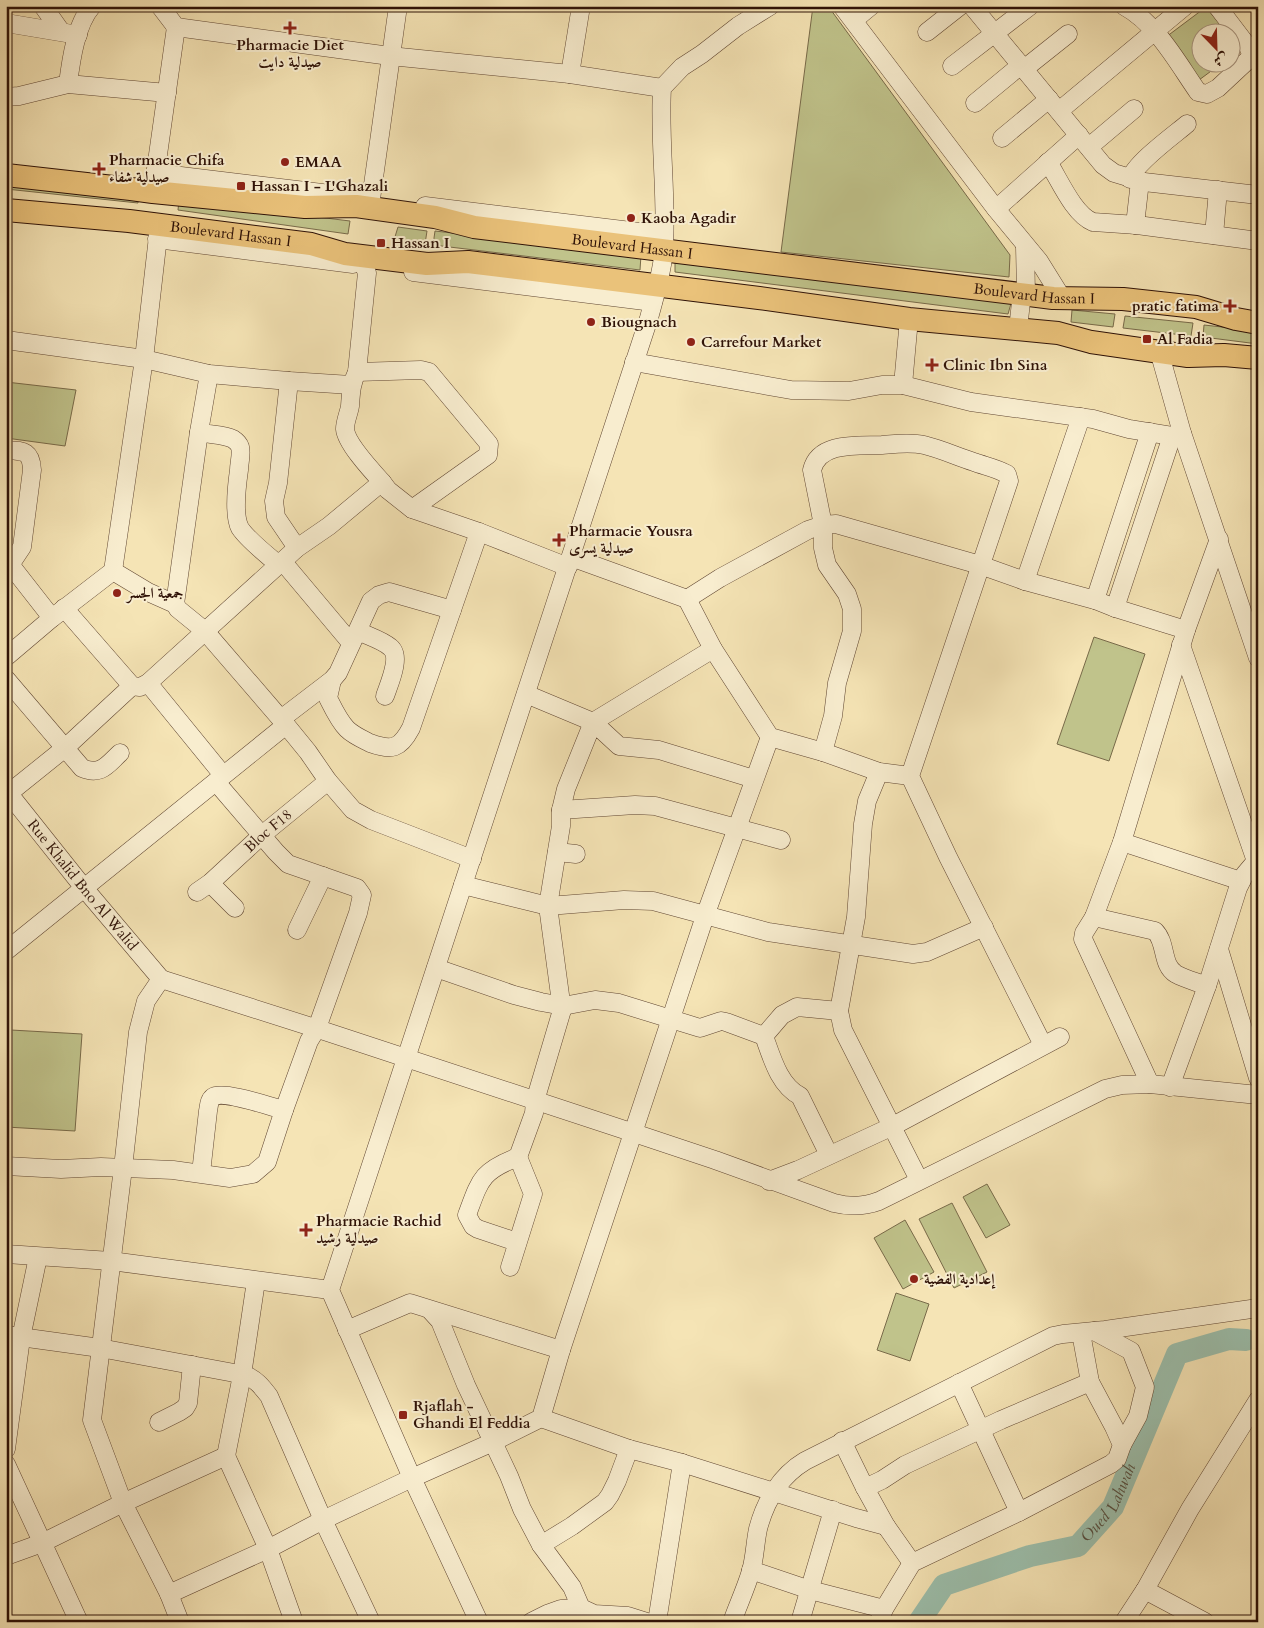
<svg xmlns="http://www.w3.org/2000/svg" width="1264" height="1628" viewBox="0 0 1264 1628" font-family="Cardo,Amiri,serif">
<style>
.green{fill:#c0c38b;stroke:#786a49}
.lines{fill:none;stroke-linecap:round;stroke-linejoin:round}
.river{stroke:#9cbfac;stroke-width:22}
.minor-casing{stroke:#604632;stroke-width:19}
.major-casing{stroke:#2f1207;stroke-width:24}
.minor{stroke:#f8edcf;stroke-width:18}
.major{stroke:#eac27a;stroke-width:22}
.poi-dot{fill:#8f2418;stroke:#f8edcf;stroke-width:2}
.labels{text-anchor:middle;dominant-baseline:central;stroke-width:4;stroke-linejoin:round;paint-order:stroke}
.poi-label{font-size:15px;font-weight:bold;fill:#2f1207;stroke:#f8edcf;text-anchor:start}
.street-label{font-size:15px;fill:#2f1207;stroke:#f8edcf}
.water-label{font-size:16px;font-style:italic;fill:#554f41;stroke:#f8edcf}
</style>
<rect width="100%" height="100%" fill="#f5e4b5"/>
<filter id="stains"><feTurbulence type="fractalNoise" baseFrequency=".004" numOctaves="4"/><feColorMatrix values="0 0 0 0 .2 0 0 0 0 .09 0 0 0 0 .02 0 0 0 .5 -.17"/></filter>
<radialGradient id="worn" r=".72"><stop offset=".6" stop-color="#630" stop-opacity="0"/><stop offset="1" stop-color="#630" stop-opacity=".3"/></radialGradient>
<path class="green" d="M 813,6 L 828,6 L 1010,255 L 1009,277 L 781,252 Z
M 1206,7 L 1226,32 L 1202,32 L 1202,62 L 1222,63 L 1199,80 L 1166,37 Z
M 6,178 L 139,192 L 138,203 L 6,189 Z
M 179,200 L 350,221 L 348,234 L 178,210 Z
M 398,227 L 427,231 L 425,244 L 394,240 Z
M 435,231 L 641,255 L 640,270 L 433,245 Z
M 675,262 L 1012,300 L 1008,314 L 675,272 Z
M 1072,310 L 1115,314 L 1113,327 L 1071,322 Z
M 1125,316 L 1193,323 L 1191,336 L 1123,328 Z
M 1204,325 L 1258,331 L 1258,344 L 1203,337 Z
M 6,382 L 76,390 L 65,446 L 6,438 Z
M 1094,637 L 1145,654 L 1109,761 L 1057,744 Z
M 11,1030 L 82,1034 L 75,1131 L 6,1127 L 6,1102 Z
M 987,1184 L 1010,1225 L 986,1238 L 963,1197 Z
M 952,1203 L 987,1272 L 954,1288 L 919,1219 Z
M 905,1220 L 934,1272 L 903,1289 L 874,1238 Z
M 896,1293 L 929,1304 L 910,1361 L 877,1350 Z"/>
<g class="lines">
<path class="river" id="s1" d="M 919,1622 L 944,1585 L 1030,1556 L 1078,1546 L 1113,1507 L 1177,1354 L 1229,1339 L 1246,1340"/>
<defs>
<g id="minor">
<path d="M 43,6 L 60,30"/>
<path d="M 160,6 L 176,27 L 390,56 L 570,74 L 662,88"/>
<path d="M 842,6 L 996,209 L 1039,261 L 1062,298"/>
<path d="M 972,6 L 1103,165 L 1114,173 L 1144,182 L 1258,195"/>
<path d="M 1124,6 C 1157,24 1177,62 1198,92 L 1207,94 L 1218,88 L 1249,59 L 1251,55 L 1249,48 L 1217,6"/>
<path d="M 854,20 L 871,6"/>
<path d="M 6,23 L 78,35"/>
<path d="M 927,32 L 960,6"/>
<path d="M 952,66 L 1030,6"/>
<path d="M 1024,69 L 1068,34"/>
<path d="M 570,74 L 581,6"/>
<path d="M 68,84 C 71,60 76,24 92,6"/>
<path d="M 6,97 L 19,96 L 68,84 L 167,93"/>
<path d="M 975,103 L 1021,65"/>
<path d="M 1059,111 L 1185,6"/>
<path d="M 1002,138 L 1049,99"/>
<path d="M 1089,147 L 1134,109"/>
<path d="M 1048,162 C 1059,179 1074,215 1093,222 L 1137,225 L 1258,241"/>
<path d="M 156,173 L 364,198"/>
<path d="M 1130,179 C 1135,163 1174,135 1187,124"/>
<path d="M 154,183 L 176,27"/>
<path d="M 371,199 L 398,6"/>
<path d="M 425,206 L 664,235"/>
<path d="M 996,209 L 1079,135"/>
<path d="M 1135,225 L 1140,181"/>
<path d="M 1214,235 L 1218,190"/>
<path d="M 157,239 L 353,264"/>
<path d="M 360,256 L 367,273 L 357,372 C 351,384 351,393 350,406 C 349,413 345,421 345,429 C 346,443 372,471 382,482"/>
<path d="M 413,272 L 653,302"/>
<path d="M 1018,329 L 1021,302 L 1026,293 L 1025,246"/>
<path d="M 6,340 L 144,359 L 209,374 L 289,381 L 351,385"/>
<path d="M 1159,351 L 1182,433 L 1258,658"/>
<path d="M 634,362 L 791,390 L 849,391 L 882,385 L 903,385 L 971,402 L 1093,419 L 1129,429 L 1172,436 L 1182,433"/>
<path d="M 357,372 L 421,370 L 429,372 L 489,444 L 488,455 L 412,509"/>
<path d="M 209,374 L 199,432 C 209,435 223,434 233,439 C 236,441 239,444 240,447 C 242,454 239,463 239,470 C 237,484 233,515 240,528 C 247,539 268,556 279,565"/>
<path d="M 289,381 L 278,483 L 274,501 L 276,517 L 297,548"/>
<path d="M 903,385 L 909,319"/>
<path d="M 6,450 C 23,451 31,450 32,470 L 22,547 L 14,559 L 6,565"/>
<path d="M 571,557 L 687,599 L 713,649 L 770,737 L 823,752 L 879,772 L 910,776"/>
<path d="M 283,562 L 351,643"/>
<path d="M 9,563 L 52,618"/>
<path d="M 113,571 L 148,592 L 175,604 L 178,609 L 205,631 L 286,725 L 308,752 L 328,781 L 353,810 L 371,820 L 472,859"/>
<path d="M 1025,581 L 1081,417"/>
<path d="M 687,599 L 720,578 L 808,530 L 823,525 L 836,524 L 980,565 L 1025,581 L 1095,600 L 1115,608 L 1186,630"/>
<path d="M 1095,600 L 1150,432"/>
<path d="M 175,604 L 199,432"/>
<path d="M 64,608 L 132,686 L 140,687 L 148,683 L 297,548 L 329,526 L 382,482 L 388,490 L 412,509 L 479,532 L 568,567"/>
<path d="M 1115,608 L 1172,436"/>
<path d="M 358,631 C 368,636 382,640 390,647 C 402,656 389,684 385,696"/>
<path d="M 1181,645 L 1258,867"/>
<path d="M 6,657 L 52,618 L 113,571 L 144,359 L 159,228"/>
<path d="M 6,679 L 82,768 C 101,776 107,765 120,753"/>
<path d="M 332,680 L 328,698 C 333,708 339,721 347,729 C 353,735 362,739 370,743 C 392,751 400,749 411,728 L 479,532"/>
<path d="M 148,683 L 223,775"/>
<path d="M 526,694 L 593,722 L 713,649"/>
<path d="M 281,719 L 332,680 L 338,673 L 371,601 L 379,595 L 389,592 L 452,610"/>
<path d="M 823,752 L 833,716 L 837,683 L 852,631 L 852,609 L 847,594 L 827,565 L 823,548 L 823,525 L 812,470 C 819,441 859,446 882,445 C 895,444 910,442 924,445 C 941,449 958,457 974,462 C 985,466 996,468 1007,474 L 1009,481 L 910,776 L 948,857 L 1043,1045"/>
<path d="M 879,772 L 867,801 L 863,824 L 856,917 L 839,1011 L 843,1030 L 919,1180"/>
<path id="s2" d="M 6,790 L 84,888 L 161,979"/>
<path d="M 9,793 L 65,748 L 132,686"/>
<path d="M 561,810 L 635,805 L 655,806 L 781,840"/>
<path d="M 1122,842 L 1241,881"/>
<path d="M 557,852 L 576,854"/>
<path d="M 210,883 L 235,908"/>
<path d="M 463,885 L 548,906 L 624,900 L 653,901 L 768,932 L 913,954 L 927,952 L 984,927"/>
<path id="s3" d="M 197,892 L 210,883 L 262,835 L 328,781"/>
<path d="M 1094,917 L 1155,931 C 1167,943 1161,965 1176,974 C 1185,979 1197,982 1207,986"/>
<path d="M 297,930 L 323,876"/>
<path d="M 1219,949 L 1258,1078"/>
<path d="M 6,951 L 286,725"/>
<path d="M 436,968 L 514,995 L 541,1002 L 563,1006 L 595,1000 L 619,1003 L 700,1028 L 721,1021 L 726,1022 L 764,1036 C 772,1058 779,1085 800,1096 L 829,1155"/>
<path d="M 161,979 L 321,1030 L 634,1133 L 715,1160 L 834,1203 C 850,1207 863,1207 879,1201 L 1105,1089 L 1122,1085 L 1150,1084 L 1258,1095"/>
<path d="M 161,979 L 146,1001 L 138,1032 L 123,1168 L 92,1420 L 123,1503 L 169,1594 L 180,1622"/>
<path d="M 764,1036 L 782,1015 L 797,1007 L 839,1011"/>
<path d="M 1150,1084 L 1083,939 L 1084,933 L 1094,917 L 1122,842 L 1186,630 L 1219,539"/>
<path d="M 1170,1087 L 1207,986 L 1238,888 L 1245,874 L 1256,861"/>
<path d="M 6,1166 L 61,1169 L 101,1167 L 173,1170 L 230,1178 L 253,1174 L 267,1162 L 284,1110 L 309,1041 L 317,1028 L 358,913 L 362,895 L 357,888 L 288,864 L 276,852 L 216,782"/>
<path d="M 201,1173 L 208,1111 C 209,1106 209,1100 213,1097 C 222,1090 272,1107 284,1110"/>
<path d="M 769,1181 L 798,1170 L 893,1126 L 1060,1037"/>
<path d="M 517,1242 L 478,1229 L 473,1226 L 467,1215 C 480,1180 481,1171 518,1157 L 534,1113 L 535,1101 L 562,1010 L 548,906 L 561,826 L 561,810 L 566,789 L 593,722 L 619,746 L 659,750 L 754,779"/>
<path d="M 6,1254 L 111,1261 L 330,1290"/>
<path d="M 510,1267 L 533,1194 L 518,1157"/>
<path d="M 430,1310 L 440,1321 L 466,1385 L 509,1476 L 522,1509 L 541,1545 L 572,1587 L 581,1608"/>
<path d="M 347,1330 L 410,1303 L 561,1350"/>
<path d="M 1094,1331 L 1131,1351 L 1145,1387 L 1138,1416 L 1122,1445"/>
<path d="M 6,1335 L 100,1348 L 245,1375 C 256,1379 262,1387 269,1396 L 323,1520 L 371,1622"/>
<path d="M 959,1383 L 1019,1512"/>
<path d="M 541,1418 L 629,1449 L 682,1463 L 856,1518 L 886,1526"/>
<path d="M 159,1422 L 179,1412 L 185,1408 L 188,1403 L 192,1365"/>
<path d="M 842,1441 L 865,1488 L 886,1526 L 912,1563"/>
<path d="M 6,1449 L 21,1338 L 38,1257"/>
<path d="M 226,1456 L 242,1375 L 256,1281"/>
<path d="M 6,1464 L 79,1622"/>
<path d="M 865,1488 L 882,1480 L 905,1465 L 1001,1420 L 1090,1382"/>
<path d="M 541,1545 L 572,1526 L 605,1502 L 610,1495 L 617,1481 L 629,1449"/>
<path d="M 6,1556 L 42,1543 L 123,1503 L 226,1456 L 268,1549 L 294,1622"/>
<path d="M 751,1570 L 810,1590 L 884,1609"/>
<path d="M 1145,1590 L 1205,1622"/>
<path d="M 169,1594 L 268,1549 L 323,1520 L 412,1478 L 493,1442 L 541,1418 L 561,1350 L 705,916 L 770,737"/>
<path d="M 479,1622 L 412,1478 L 330,1290 L 649,318 C 655,295 663,270 664,247 C 667,194 659,141 662,88 L 682,67 L 702,54 L 738,26 L 770,6"/>
<path d="M 531,1622 L 547,1614 L 561,1609 L 581,1608 L 594,1614 L 628,1616 L 647,1622"/>
<path d="M 657,1622 L 682,1463"/>
<path d="M 732,1622 C 738,1605 746,1588 751,1571 C 755,1557 755,1543 758,1529 C 765,1502 780,1476 805,1461 L 1053,1336 L 1063,1334 L 1105,1330 L 1258,1308"/>
<path d="M 800,1622 L 833,1510"/>
<path d="M 879,1622 L 884,1609 L 912,1563 L 1019,1512 L 1111,1464 L 1117,1459 L 1122,1445 L 1114,1427 L 1090,1382 L 1081,1333"/>
<path d="M 1124,1622 L 1145,1590 L 1190,1509 L 1258,1400"/>
</g>
<g id="major">
<path id="s4" d="M 6,175 L 131,189 L 153,192 L 305,207 L 356,206 L 435,217 L 474,227 L 1053,298 L 1123,299 L 1196,307 L 1236,319 L 1258,323"/>
<path id="s5" d="M 6,210 L 129,221 L 311,244 L 345,254 L 427,264 L 468,262 L 759,298 L 909,319 L 1058,333 L 1091,342 L 1188,356 L 1224,355 L 1258,358"/>
</g>
</defs>
<use href="#minor" class="minor-casing"/>
<use href="#major" class="major-casing"/>
<use href="#minor" class="minor"/>
<use href="#major" class="major"/>
</g>
<g class="poi-dot">
<path d="M287.5 20.5h5v5h5v5h-5v5h-5v-5h-5v-5h5z"/>
<circle cx="285" cy="162" r="5"/>
<path d="M96.5 161.5h5v5h5v5h-5v5h-5v-5h-5v-5h5z"/>
<rect x="236" y="181" width="10" height="10" rx="2.5"/>
<circle cx="631" cy="218" r="5"/>
<rect x="376" y="238" width="10" height="10" rx="2.5"/>
<path d="M1227.5 298.5h5v5h5v5h-5v5h-5v-5h-5v-5h5z"/>
<circle cx="591" cy="322" r="5"/>
<rect x="1142" y="334" width="10" height="10" rx="2.5"/>
<circle cx="691" cy="342" r="5"/>
<path d="M929.5 357.5h5v5h5v5h-5v5h-5v-5h-5v-5h5z"/>
<path d="M556.5 532.5h5v5h5v5h-5v5h-5v-5h-5v-5h5z"/>
<circle cx="117" cy="593" r="5"/>
<path d="M303.5 1222.5h5v5h5v5h-5v5h-5v-5h-5v-5h5z"/>
<circle cx="914" cy="1279" r="5"/>
<rect x="398" y="1410" width="10" height="10" rx="2.5"/>
</g>
<g class="labels">
<g class="poi-label">
<text x="290" y="45" text-anchor="middle">Pharmacie Diet<tspan x="290" dy="17">صيدلية دايت</tspan></text>
<text x="109" y="160">Pharmacie Chifa<tspan x="109" dy="17">صيدلية شفاء</tspan></text>
<text x="295" y="162">EMAA</text>
<text x="251" y="186">Hassan I - L'Ghazali</text>
<text x="641" y="218">Kaoba Agadir</text>
<text x="391" y="243">Hassan I</text>
<text x="1219" y="306" text-anchor="end">pratic fatima</text>
<text x="601" y="322">Biougnach</text>
<text x="1157" y="339">Al Fadia</text>
<text x="701" y="342">Carrefour Market</text>
<text x="943" y="365">Clinic Ibn Sina</text>
<text x="569" y="531">Pharmacie Yousra<tspan x="569" dy="17">صيدلية يسرى</tspan></text>
<text x="127" y="593">جمعية الجسر</text>
<text x="316" y="1221">Pharmacie Rachid<tspan x="316" dy="17">صيدلية رشيد</tspan></text>
<text x="924" y="1279">إعدادية الفضية</text>
<text x="413" y="1406">Rjaflah -<tspan x="413" dy="17">Ghandi El Feddia</tspan></text>
</g>
<g class="street-label">
<text stroke="none"><textPath href="#s5" startOffset="226">Boulevard Hassan I</textPath></text>
<text stroke="none"><textPath href="#s4" startOffset="631">Boulevard Hassan I</textPath></text>
<text stroke="none"><textPath href="#s4" startOffset="1036">Boulevard Hassan I</textPath></text>
<text stroke="none"><textPath href="#s3" startOffset="94">Bloc F18</textPath></text>
<text stroke="none"><textPath href="#s2" startOffset="122">Rue Khalid Bno Al Walid</textPath></text>
</g>
<g class="water-label">
<text stroke="none"><textPath href="#s1" startOffset="238">Oued Lahwah</textPath></text>
</g>
</g>
<rect width="1264" height="1628" fill="none" stroke="#f5e4b5" stroke-width="25"/>
<rect x="8" y="8" width="1249" height="1613" fill="none" stroke="#2f1207" stroke-width="2.5"/>
<rect x="12" y="12" width="1239" height="1603" fill="none" stroke="#2f1207"/>
<g transform="translate(1216 48) rotate(157)"><circle r="24" fill="#f8edcf" stroke="#a8957f"/>
<path d="M0-4L9 19L0 12L-9 19Z" fill="#8f2418"/>
<text y="-8" font-size="14" font-weight="bold" text-anchor="middle" fill="#2f1207">ش</text>
</g>
<rect width="100%" height="100%" filter="url(#stains)"/>
<rect width="100%" height="100%" fill="url(#worn)"/>
</svg>
